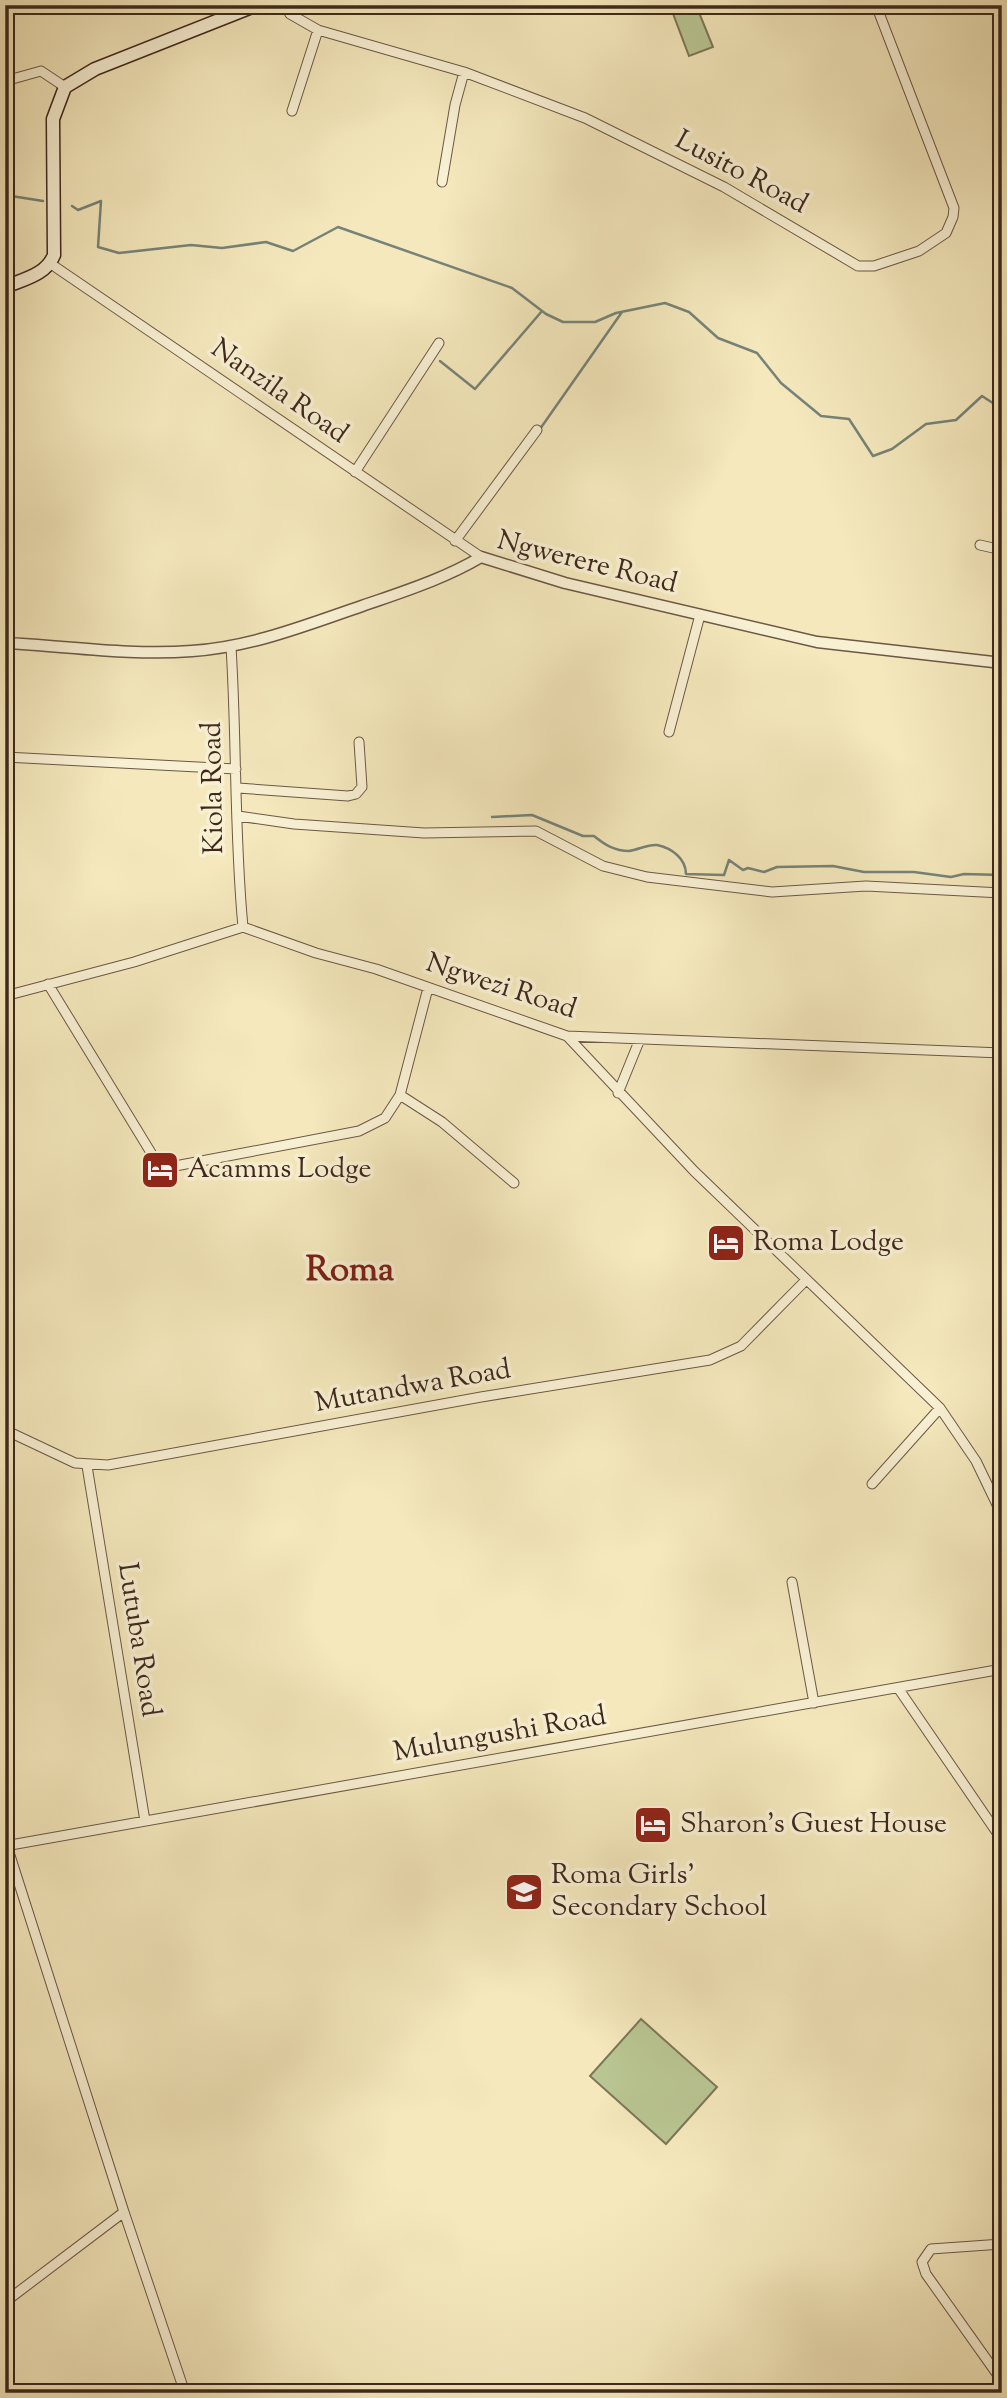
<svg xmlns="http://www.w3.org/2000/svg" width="1007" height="2398" viewBox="0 0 1007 2398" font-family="'Sorts Mill Goudy',serif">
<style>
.green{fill:#b9c693;stroke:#7c7758;stroke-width:2}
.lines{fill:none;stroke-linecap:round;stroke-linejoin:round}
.stream{stroke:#768378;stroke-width:2.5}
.minor-casing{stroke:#6c5845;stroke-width:11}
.tertiary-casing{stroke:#6c5845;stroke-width:13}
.secondary-casing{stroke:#3e281d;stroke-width:15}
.minor{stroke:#f8f0d3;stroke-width:9}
.tertiary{stroke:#f8f0d3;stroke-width:10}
.secondary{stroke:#f8f0d3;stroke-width:12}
.labels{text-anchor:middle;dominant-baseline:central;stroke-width:7;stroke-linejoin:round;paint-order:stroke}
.street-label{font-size:28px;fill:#3e281d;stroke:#f8f0d3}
.poi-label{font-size:28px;fill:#3e281d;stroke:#f8f0d3;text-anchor:start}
.district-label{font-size:35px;font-weight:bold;fill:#7a1f14;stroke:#f8f0d3}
</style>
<rect width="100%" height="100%" fill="#f4e8bc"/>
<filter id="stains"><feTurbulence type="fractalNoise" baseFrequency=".00286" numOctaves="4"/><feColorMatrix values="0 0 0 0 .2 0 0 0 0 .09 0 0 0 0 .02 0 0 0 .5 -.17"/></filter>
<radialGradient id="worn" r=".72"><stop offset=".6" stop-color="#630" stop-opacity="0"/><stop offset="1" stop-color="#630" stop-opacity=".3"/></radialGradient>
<path class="green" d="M 686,5 L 696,5 L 713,47 L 689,56 L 672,11 Z
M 641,2019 L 717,2087 L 666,2144 L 590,2076 Z"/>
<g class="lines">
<path class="stream" d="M 5,195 L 43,201
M 72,206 L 78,210 L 101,201 L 98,247 L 119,253 L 191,245 L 222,248 L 266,242 L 293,251 L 338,227 L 512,288 L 546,314 L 563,322 L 595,322 L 616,313 L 665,303 L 689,312 L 718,338 L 757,353 L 781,383 L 821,416 L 849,419 L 873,456 L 892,449 L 926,424 L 956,420 L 982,396 L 1002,409
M 440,361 L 475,389 L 542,311
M 540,429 L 622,312
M 492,817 L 532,815 L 583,836 L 594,836 C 605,845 615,851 629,851 C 638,850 648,844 657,845 C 672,848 686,859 686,874 L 724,875 L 729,860 L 743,870 L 748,868 L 764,872 L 777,867 L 833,866 L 864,872 L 914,872 L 951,877 L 964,874 L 1002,875"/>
<defs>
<path id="minor" d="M 285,5 L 290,14 L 318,30 L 464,72 L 585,118 L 724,187 L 858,266 L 874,266 L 919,251 L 946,233 L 953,217 L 954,208 L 876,5
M 5,81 L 41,71 L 65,87
M 292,111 L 318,30
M 442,182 L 455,105 L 464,72
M 51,264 L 481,557
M 355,472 L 439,343
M 455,541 L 537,430
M 980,545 L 1002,550
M 231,647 C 237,741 234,834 243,927
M 669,732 L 700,615
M 5,757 L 236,769
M 238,788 L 348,796 L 356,794 L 362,787 L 359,742
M 238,816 L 294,824 L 424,833 L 536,831 L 603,866 L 647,877 L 772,892 L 866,886 L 1002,893
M 48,984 L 153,1156 L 170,1167 L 359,1131 L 385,1118 L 400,1095 L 428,988
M 5,996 L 134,962 L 243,927 L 316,953 L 376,969 L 567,1036 L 1002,1053
M 567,1036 L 694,1171 L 940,1408 L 976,1461 L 1002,1515
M 618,1093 L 640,1039
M 400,1095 L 442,1122 L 514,1183
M 5,1430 L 75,1463 L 108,1465 L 481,1397 L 710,1360 L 741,1346 L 806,1280
M 87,1466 L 145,1821
M 872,1484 L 940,1408
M 792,1582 L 814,1703
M 898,1688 L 1002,1840
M 5,1846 L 1002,1669
M 124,2212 L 185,2393
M 1002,2244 L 931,2249 L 922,2262 L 926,2274 L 1002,2381
M 5,2302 L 124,2212 L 7,1846"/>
<path id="tertiary" d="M 5,643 C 67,646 131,656 192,651 C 252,647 306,625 362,606 C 402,592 444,579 481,557 L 565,583 L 817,642 L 1002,663"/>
<path id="secondary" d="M 5,287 C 24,279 46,275 54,255 L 53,119 L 65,87 L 95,69 L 257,5"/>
</defs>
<use href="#minor" class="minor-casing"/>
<use href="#tertiary" class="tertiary-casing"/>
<use href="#secondary" class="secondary-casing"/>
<use href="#minor" class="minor"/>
<use href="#tertiary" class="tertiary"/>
<use href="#secondary" class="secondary"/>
</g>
<defs>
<symbol id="hotel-square" viewBox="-11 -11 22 22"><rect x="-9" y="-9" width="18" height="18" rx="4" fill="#8f2418" stroke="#f8f0d3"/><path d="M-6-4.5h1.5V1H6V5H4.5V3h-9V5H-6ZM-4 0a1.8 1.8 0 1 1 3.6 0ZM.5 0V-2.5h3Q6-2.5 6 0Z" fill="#fff"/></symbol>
<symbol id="school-square" viewBox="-11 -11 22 22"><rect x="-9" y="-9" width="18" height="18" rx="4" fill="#8f2418" stroke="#f8f0d3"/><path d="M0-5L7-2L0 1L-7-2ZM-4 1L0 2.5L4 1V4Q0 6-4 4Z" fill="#fff"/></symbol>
</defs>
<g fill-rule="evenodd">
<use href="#hotel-square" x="138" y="1148" width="44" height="44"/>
<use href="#hotel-square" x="704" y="1221" width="44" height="44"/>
<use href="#hotel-square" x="631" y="1803" width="44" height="44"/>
<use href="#school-square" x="502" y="1870" width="44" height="44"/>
</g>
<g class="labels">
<g class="street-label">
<text transform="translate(741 173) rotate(28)">Lusito Road</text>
<text transform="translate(279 392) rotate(35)">Nanzila Road</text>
<text transform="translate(587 563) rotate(14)">Ngwerere Road</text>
<text transform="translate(214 788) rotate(-91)">Kiola Road</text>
<text transform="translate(501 987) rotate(18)">Ngwezi Road</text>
<text transform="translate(413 1387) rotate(-10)">Mutandwa Road</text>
<text transform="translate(138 1640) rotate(81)">Lutuba Road</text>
<text transform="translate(500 1735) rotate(-10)">Mulungushi Road</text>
</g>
<g class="poi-label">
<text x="187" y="1170">Acamms Lodge</text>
<text x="753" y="1243">Roma Lodge</text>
<text x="680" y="1825">Sharon's Guest House</text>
<text x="551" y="1876">Roma Girls'<tspan x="551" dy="32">Secondary School</tspan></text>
</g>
<g class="district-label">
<text x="350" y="1271">Roma</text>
</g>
</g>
<rect width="1007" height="2398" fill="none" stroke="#f4e8bc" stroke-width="28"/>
<rect x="7" y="7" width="993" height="2384" fill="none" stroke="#3e281d" stroke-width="3.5"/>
<rect x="14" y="14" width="979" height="2370" fill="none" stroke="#3e281d" stroke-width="2"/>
<rect width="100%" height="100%" filter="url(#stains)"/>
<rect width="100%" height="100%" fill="url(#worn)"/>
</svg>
